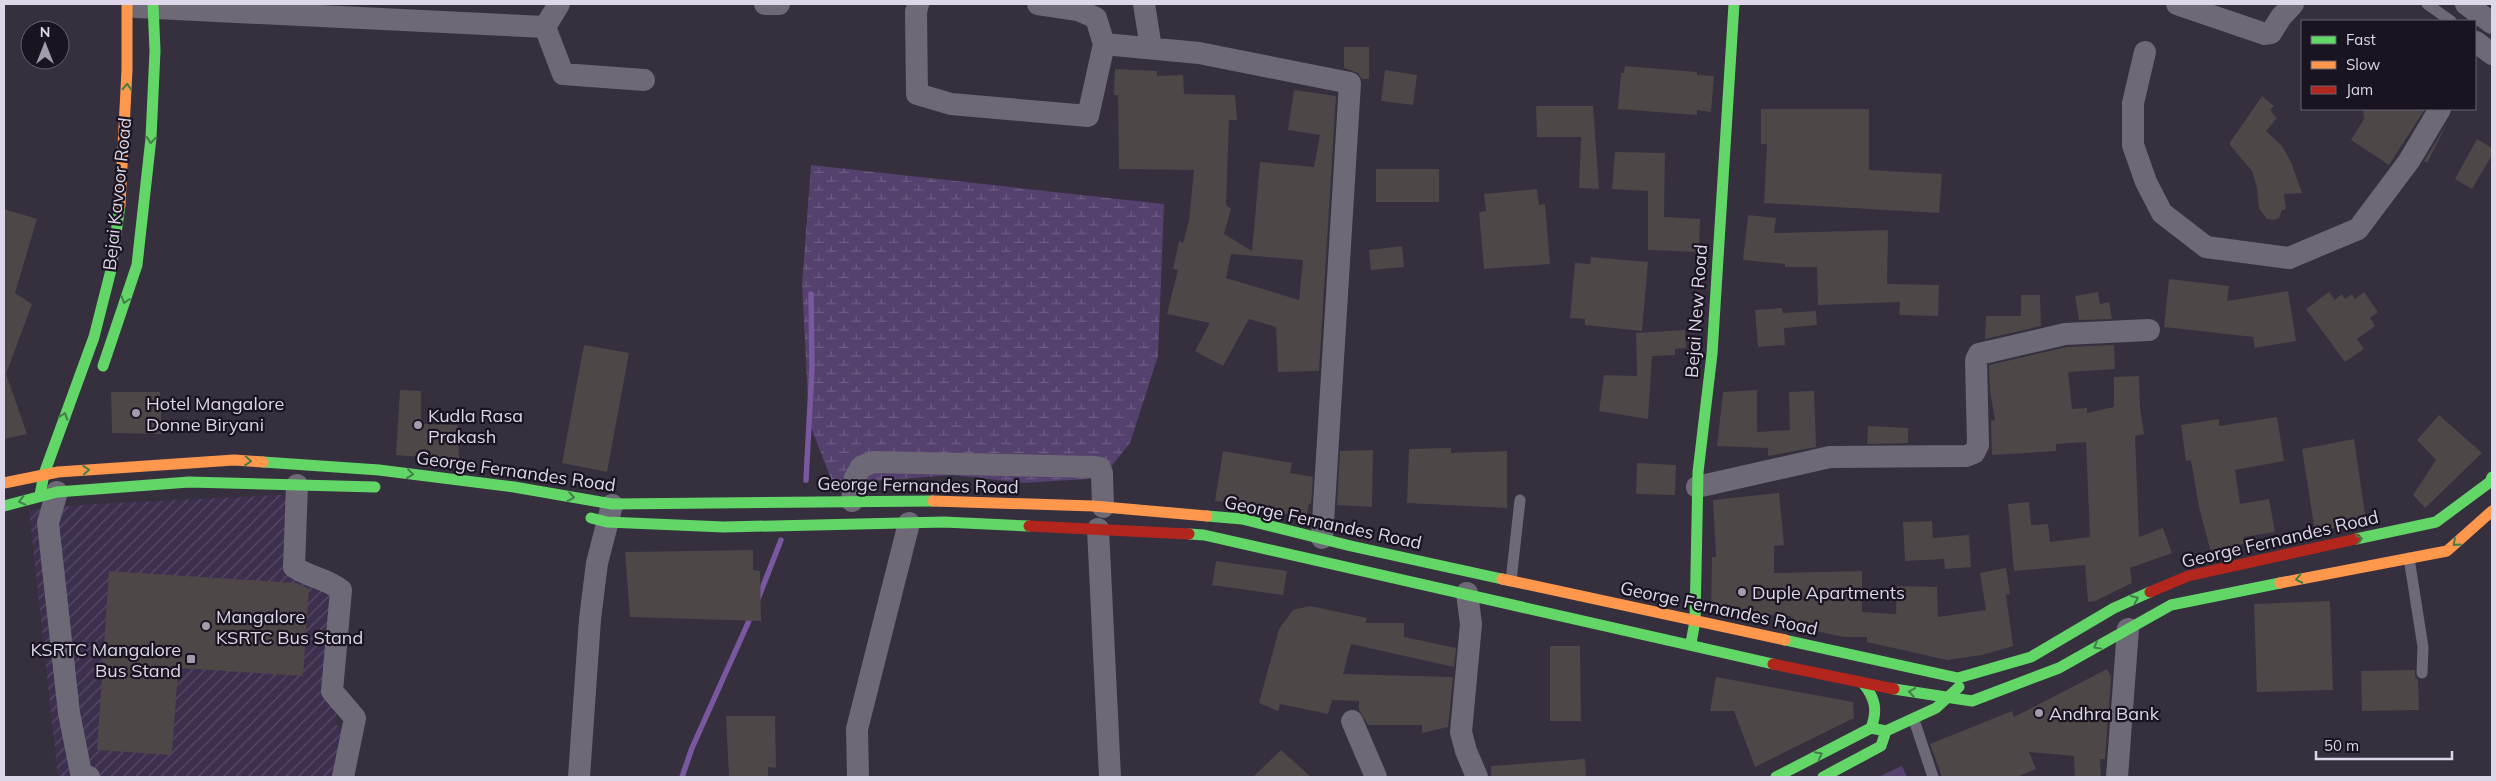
<svg xmlns="http://www.w3.org/2000/svg" width="2496" height="781" viewBox="0 0 2496 781" font-family="Mulish,sans-serif">
<style>
.industrial{fill:url(#industrial-furrows)}
.green{fill:#55416e}
.wetland{fill:url(#wetland-marsh)}
.lines{fill:none;stroke-linecap:round;stroke-linejoin:round}
.stream{stroke:#7958a0;stroke-width:5.5}
.building{fill:#4d4748;fill-rule:evenodd}
.lane{stroke:#6e6976;stroke-width:11}
.street{stroke:#6e6976;stroke-width:22}
.fast{stroke:#63d668;stroke-width:11}
.slow{stroke:#ff974d;stroke-width:11}
.jam{stroke:#b3261e;stroke-width:11}
.oneway{stroke:#427f48}
.poi-dot{fill:#a39cad;stroke:#1a1421;stroke-width:2}
.labels{text-anchor:middle;dominant-baseline:central;stroke-width:4.5;stroke-linejoin:round;paint-order:stroke}
.street-label{font-size:18px;fill:#ded7e9;stroke:#1a1421}
.poi-label{font-size:18px;fill:#ded7e9;stroke:#1a1421;text-anchor:start}
</style>
<defs>
<pattern id="industrial-furrows" width="10" height="10" patternUnits="userSpaceOnUse" patternTransform="scale(1.25)"><rect width="10" height="10" fill="#3d2f4e"/><path d="M-1 1l2-2M0 10L10 0M9 11l2-2" fill="none" stroke="#594c68"/></pattern>
<pattern id="wetland-marsh" width="20" height="14" patternUnits="userSpaceOnUse" patternTransform="scale(1.25)"><rect width="20" height="14" fill="#55416e"/><path d="M1 5h8M5 5V1M11 12h8M15 12V8" fill="none" stroke="#6d5c83"/></pattern>
</defs>
<rect width="100%" height="100%" fill="#352f3e"/>
<path class="industrial" d="M 301,494 L 298,576 L 342,588 L 336,725 L 352,734 L 349,777 L 58,777 L 29,510 L 93,504 Z"/>
<path class="green" d="M 1902,766 L 1907,777 L 1878,777 Z"/>
<path class="wetland" d="M 811,165 L 1164,204 L 1158,356 L 1130,443 L 1102,478 L 1024,483 L 952,475 L 833,484 L 809,422 L 802,284 Z"/>
<g class="lines">
<path class="stream" d="M 806,480 L 812,368 L 811,294
M 758,599 L 781,540
M 682,777 L 692,748 L 752,614"/>
</g>
<path class="building" d="M 1344,47 L 1369,47 L 1369,79 L 1362,79 L 1358,73 L 1344,68 Z
M 1625,66 L 1697,72 L 1697,75 L 1714,76 L 1711,112 L 1697,110 L 1697,115 L 1618,109 L 1621,73 L 1624,73 Z
M 1115,69 L 1157,71 L 1157,76 L 1183,75 L 1184,94 L 1235,95 L 1237,120 L 1229,120 L 1226,205 L 1231,209 L 1224,234 L 1252,251 L 1260,162 L 1314,167 L 1320,135 L 1288,130 L 1294,90 L 1336,96 L 1319,371 L 1278,372 L 1276,327 L 1249,319 L 1223,366 L 1195,351 L 1210,323 L 1167,314 L 1178,270 L 1173,269 L 1179,241 L 1183,243 L 1189,220 L 1194,170 L 1119,169 L 1118,95 L 1114,95 ZM 1231,254 L 1303,260 L 1299,300 L 1226,278 Z
M 1385,70 L 1417,75 L 1413,105 L 1381,101 Z
M 2262,96 L 2274,106 L 2270,110 L 2277,118 L 2266,131 L 2282,146 L 2291,162 L 2302,193 L 2284,194 L 2286,209 L 2282,210 L 2279,218 L 2274,220 L 2267,219 L 2259,209 L 2257,188 L 2252,171 L 2229,144 Z
M 1536,106 L 1593,106 L 1599,189 L 1579,188 L 1581,137 L 1537,137 Z
M 1761,109 L 1869,109 L 1869,170 L 1942,174 L 1939,213 L 1764,203 L 1767,144 L 1761,144 Z
M 2363,109 L 2425,109 L 2389,165 L 2351,140 L 2364,119 Z
M 2448,122 L 2427,163 L 2424,161 Z
M 2477,139 L 2492,148 L 2492,155 L 2472,189 L 2455,179 Z
M 1615,152 L 1665,153 L 1664,217 L 1700,219 L 1699,252 L 1648,250 L 1648,191 L 1612,189 Z
M 1376,169 L 1439,169 L 1439,202 L 1376,202 Z
M 1537,189 L 1539,205 L 1545,204 L 1550,264 L 1484,269 L 1479,212 L 1486,211 L 1484,194 Z
M 4,209 L 37,219 L 15,293 L 32,304 L 6,374 L 27,434 L 4,439 Z
M 1748,215 L 1776,218 L 1774,233 L 1888,230 L 1887,284 L 1939,285 L 1938,316 L 1899,315 L 1900,302 L 1818,305 L 1817,267 L 1785,267 L 1785,264 L 1743,260 Z
M 1402,246 L 1404,267 L 1371,270 L 1369,250 Z
M 1591,257 L 1648,262 L 1642,331 L 1585,325 L 1585,319 L 1570,318 L 1575,263 L 1590,264 Z
M 2169,279 L 2229,286 L 2227,301 L 2288,291 L 2296,341 L 2255,348 L 2253,337 L 2164,327 Z
M 2098,292 L 2100,304 L 2109,302 L 2112,319 L 2079,320 L 2075,296 Z
M 2329,292 L 2335,300 L 2342,294 L 2345,299 L 2352,294 L 2355,299 L 2364,292 L 2378,312 L 2370,318 L 2375,326 L 2357,339 L 2364,349 L 2345,362 L 2306,309 Z
M 2021,295 L 2040,295 L 2041,326 L 1985,339 L 1986,316 L 2021,316 Z
M 1782,308 L 1783,313 L 1816,311 L 1817,325 L 1784,328 L 1785,345 L 1758,347 L 1755,310 Z
M 1685,330 L 1686,348 L 1675,349 L 1675,355 L 1652,356 L 1648,419 L 1599,411 L 1604,375 L 1637,376 L 1636,333 Z
M 584,345 L 629,353 L 607,472 L 562,463 Z
M 2114,345 L 2115,369 L 2068,372 L 2072,409 L 2087,408 L 2087,413 L 2114,407 L 2114,377 L 2139,376 L 2140,408 L 2144,434 L 2135,436 L 2139,537 L 2163,528 L 2172,553 L 2130,568 L 2132,583 L 2095,601 L 2088,602 L 2085,565 L 2014,571 L 2008,504 L 2029,502 L 2031,525 L 2048,524 L 2050,542 L 2090,537 L 2086,442 L 2056,444 L 2056,451 L 1992,455 L 1991,421 L 1995,420 L 1990,391 L 1989,365 L 2067,347 Z
M 400,390 L 421,391 L 421,424 L 458,425 L 459,460 L 396,455 Z
M 1757,390 L 1757,432 L 1790,430 L 1789,392 L 1814,391 L 1816,447 L 1768,456 L 1768,448 L 1717,446 L 1723,392 Z
M 111,392 L 160,392 L 162,434 L 112,433 Z
M 2439,415 L 2482,453 L 2425,508 L 2413,495 L 2436,460 L 2417,440 Z
M 2277,417 L 2284,461 L 2235,470 L 2240,504 L 2269,499 L 2275,532 L 2244,537 L 2246,543 L 2211,553 L 2199,507 L 2191,460 L 2186,461 L 2181,425 L 2219,419 L 2219,426 Z
M 1868,426 L 1908,428 L 1908,443 L 1867,444 Z
M 2354,439 L 2366,521 L 2315,532 L 2302,449 Z
M 1451,448 L 1451,453 L 1507,451 L 1507,508 L 1407,503 L 1409,449 Z
M 1373,450 L 1372,507 L 1337,505 L 1340,451 Z
M 1223,451 L 1292,463 L 1290,473 L 1313,477 L 1311,504 L 1309,504 L 1306,519 L 1246,504 L 1215,501 Z
M 1637,463 L 1676,465 L 1675,495 L 1636,494 Z
M 1779,493 L 1784,545 L 1774,546 L 1774,573 L 1862,571 L 1862,612 L 1896,614 L 1897,586 L 1937,587 L 1938,617 L 1986,610 L 1980,573 L 2006,568 L 2010,594 L 2006,595 L 2013,646 L 1982,655 L 1947,660 L 1867,642 L 1867,637 L 1844,637 L 1791,626 L 1791,616 L 1739,614 L 1711,608 L 1712,557 L 1716,557 L 1713,500 Z
M 1932,521 L 1933,538 L 1969,535 L 1971,567 L 1945,569 L 1944,559 L 1905,561 L 1903,522 Z
M 753,550 L 753,570 L 760,571 L 761,621 L 630,617 L 625,552 Z
M 1216,561 L 1287,571 L 1283,595 L 1212,585 Z
M 109,571 L 296,583 L 309,589 L 303,676 L 178,668 L 172,755 L 97,750 Z
M 2330,601 L 2333,690 L 2257,692 L 2254,604 Z
M 1310,606 L 1367,618 L 1365,623 L 1404,623 L 1404,637 L 1456,648 L 1454,667 L 1351,644 L 1343,674 L 1453,677 L 1448,727 L 1422,733 L 1422,725 L 1368,725 L 1359,710 L 1359,701 L 1332,700 L 1328,714 L 1280,704 L 1278,711 L 1259,703 L 1279,629 L 1293,610 Z
M 1550,646 L 1580,646 L 1581,721 L 1550,721 Z
M 2107,669 L 2111,677 L 2105,759 L 2100,759 L 2101,777 L 2075,777 L 2074,756 L 2029,752 L 2036,769 L 2017,777 L 1942,777 L 1930,744 L 2012,711 L 2014,717 Z
M 2415,670 L 2415,676 L 2418,680 L 2419,710 L 2362,711 L 2361,671 Z
M 1716,677 L 1853,702 L 1854,718 L 1755,767 L 1734,711 L 1710,711 Z
M 726,716 L 775,716 L 776,768 L 768,767 L 768,777 L 729,777 Z
M 1281,750 L 1311,777 L 1253,777 Z
M 1585,759 L 1586,777 L 1491,777 L 1491,766 Z"/>
<g class="lines">
<path class="lane" d="M 2427,4 L 2451,21
M 2409,558 L 2423,647 L 2422,673
M 1511,581 L 1520,500
M 1914,720 L 1933,777"/>
<path class="street" d="M 765,4 L 779,4
M 918,4 L 916,12 L 917,94 L 951,104 L 1088,116 L 1104,44 L 1096,18 L 1078,10 L 1038,4
M 1144,4 L 1151,48
M 2177,4 L 2265,34 L 2271,33 L 2281,17 L 2293,4
M 2466,4 L 2492,23
M 136,7 L 545,27 L 563,74 L 644,80
M 545,27 L 559,4
M 1104,44 L 1199,53 L 1350,83 L 1322,538
M 2475,44 L 2476,42 L 2492,54
M 2145,52 L 2133,103 L 2133,145 L 2146,182 L 2162,213 L 2206,247 L 2289,258 L 2358,229 L 2409,161 L 2440,109
M 297,485 L 294,567 C 311,578 325,578 341,590 L 332,691 L 355,718 L 343,777
M 1697,487 L 1830,457 L 1966,456 L 1974,453 L 1978,445 L 1976,360 L 1979,354 L 2065,334 L 2149,330
M 57,492 L 48,523 L 69,713 L 81,773 L 89,777
M 852,501 L 855,478 L 861,467 L 873,462 L 1095,467 L 1100,468 L 1102,473 L 1103,507
M 1098,529 L 1110,777
M 1467,593 L 1471,624 L 1461,732 L 1466,751 L 1477,777
M 1352,721 L 1376,777
M 579,777 L 590,619 L 597,563 L 612,505
M 858,777 L 857,729 L 909,523
M 2117,777 L 2128,629"/>
<path class="fast" d="M 103,366 L 137,265 L 151,138 L 155,51 L 153,4
M 263,462 L 379,470 L 514,487 L 612,504 L 933,501
M 40,495 L 44,474 L 94,337 L 111,270 L 120,205
M 4,506 L 57,492 L 189,482 L 375,487
M 1207,516 L 1242,519 L 1351,546 L 1502,579
M 591,518 L 607,522 L 724,527 L 944,522 L 1029,526
M 1189,534 L 1204,535 L 1773,664
M 2356,539 L 2436,522 L 2490,482 L 2492,477
M 1785,640 L 1958,678 L 2031,657 L 2114,608 L 2150,592
M 1691,643 L 1695,621 L 1698,472 L 1712,354 L 1734,4
M 1863,683 C 1875,698 1878,710 1871,728
M 1894,689 L 1972,701 L 2059,668 L 2171,605 L 2280,583
M 1886,731 L 1936,708 L 1959,687
M 1776,777 L 1871,728 L 1886,731 L 1881,746 L 1823,777"/>
<path class="slow" d="M 120,205 L 127,70 L 127,4
M 4,483 L 58,472 L 234,460 L 263,462
M 933,501 L 1093,506 L 1207,516
M 1502,579 L 1785,640
M 2280,583 L 2447,551 L 2492,511"/>
<path class="jam" d="M 1029,526 L 1189,534
M 2150,592 L 2188,576 L 2356,539
M 1773,664 L 1894,689"/>
</g>
<defs><path id="oneway-chevron" d="M-2-3.5L2.5 0L-2 3.5" fill="none" stroke-width="1.6" stroke-linecap="round" stroke-linejoin="round" transform="scale(1.25)"/></defs>
<g class="oneway">
<use href="#oneway-chevron" transform="translate(127 87) rotate(-87)"/>
<use href="#oneway-chevron" transform="translate(151 140) rotate(95)"/>
<use href="#oneway-chevron" transform="translate(125 300) rotate(108)"/>
<use href="#oneway-chevron" transform="translate(64 416) rotate(-70)"/>
<use href="#oneway-chevron" transform="translate(248 461) rotate(4)"/>
<use href="#oneway-chevron" transform="translate(86 470) rotate(-4)"/>
<use href="#oneway-chevron" transform="translate(410 474) rotate(7)"/>
<use href="#oneway-chevron" transform="translate(571 497) rotate(10)"/>
<use href="#oneway-chevron" transform="translate(22 501) rotate(165)"/>
<use href="#oneway-chevron" transform="translate(2359 539) rotate(-12)"/>
<use href="#oneway-chevron" transform="translate(2456 543) rotate(138)"/>
<use href="#oneway-chevron" transform="translate(2299 579) rotate(168)"/>
<use href="#oneway-chevron" transform="translate(2135 599) rotate(-24)"/>
<use href="#oneway-chevron" transform="translate(2097 646) rotate(151)"/>
<use href="#oneway-chevron" transform="translate(1912 692) rotate(-172)"/>
<use href="#oneway-chevron" transform="translate(1819 755) rotate(-27)"/>
</g>
<g class="poi-dot">
<circle cx="136" cy="413" r="5"/>
<circle cx="418" cy="425" r="5"/>
<circle cx="1742" cy="592" r="5"/>
<circle cx="206" cy="626" r="5"/>
<rect x="186" y="654" width="10" height="10" rx="2.5"/>
<circle cx="2039" cy="713" r="5"/>
</g>
<g class="labels">
<g class="street-label">
<text transform="translate(117 194) rotate(-84)">Bejai Kavoor Road</text>
<text transform="translate(1696 311) rotate(-86)">Bejai New Road</text>
<text transform="translate(516 471) rotate(8)">George Fernandes Road</text>
<text transform="translate(918 485) rotate(1)">George Fernandes Road</text>
<text transform="translate(1323 522) rotate(12)">George Fernandes Road</text>
<text transform="translate(2280 539) rotate(-13)">George Fernandes Road</text>
<text transform="translate(1719 608) rotate(12)">George Fernandes Road</text>
</g>
<g class="poi-label">
<text x="146" y="403">Hotel Mangalore<tspan x="146" dy="21">Donne Biryani</tspan></text>
<text x="428" y="415">Kudla Rasa<tspan x="428" dy="21">Prakash</tspan></text>
<text x="1752" y="592">Duple Apartments</text>
<text x="216" y="616">Mangalore<tspan x="216" dy="21">KSRTC Bus Stand</tspan></text>
<text x="181" y="649" text-anchor="end">KSRTC Mangalore<tspan x="181" dy="21">Bus Stand</tspan></text>
<text x="2049" y="713">Andhra Bank</text>
</g>
</g>
<rect width="2496" height="781" fill="none" stroke="#ded7e9" stroke-width="10"/>
<rect x="2301" y="20" width="175" height="90" fill="#1a1421" stroke="#686271"/>
<rect x="2311" y="36" width="25" height="8" fill="#63d668" stroke="#686271"/>
<text x="2346" y="45" font-size="15" fill="#ded7e9">Fast</text>
<rect x="2311" y="61" width="25" height="8" fill="#ff974d" stroke="#686271"/>
<text x="2346" y="70" font-size="15" fill="#ded7e9">Slow</text>
<rect x="2311" y="86" width="25" height="8" fill="#b3261e" stroke="#686271"/>
<text x="2346" y="95" font-size="15" fill="#ded7e9">Jam</text>
<g transform="translate(45 45)"><circle r="24" fill="#1a1421" stroke="#686271"/>
<path d="M0-4L9 19L0 12L-9 19Z" fill="#a39cad"/>
<text y="-8" font-size="14" font-weight="bold" text-anchor="middle" fill="#ded7e9">N</text>
</g>
<path d="M2316 751v8h136v-8" fill="none" stroke="#ded7e9" stroke-width="2.5"/>
<text x="2324" y="751" font-size="15" fill="#ded7e9" stroke="#1a1421" stroke-width="4" paint-order="stroke">50 m</text>
</svg>
